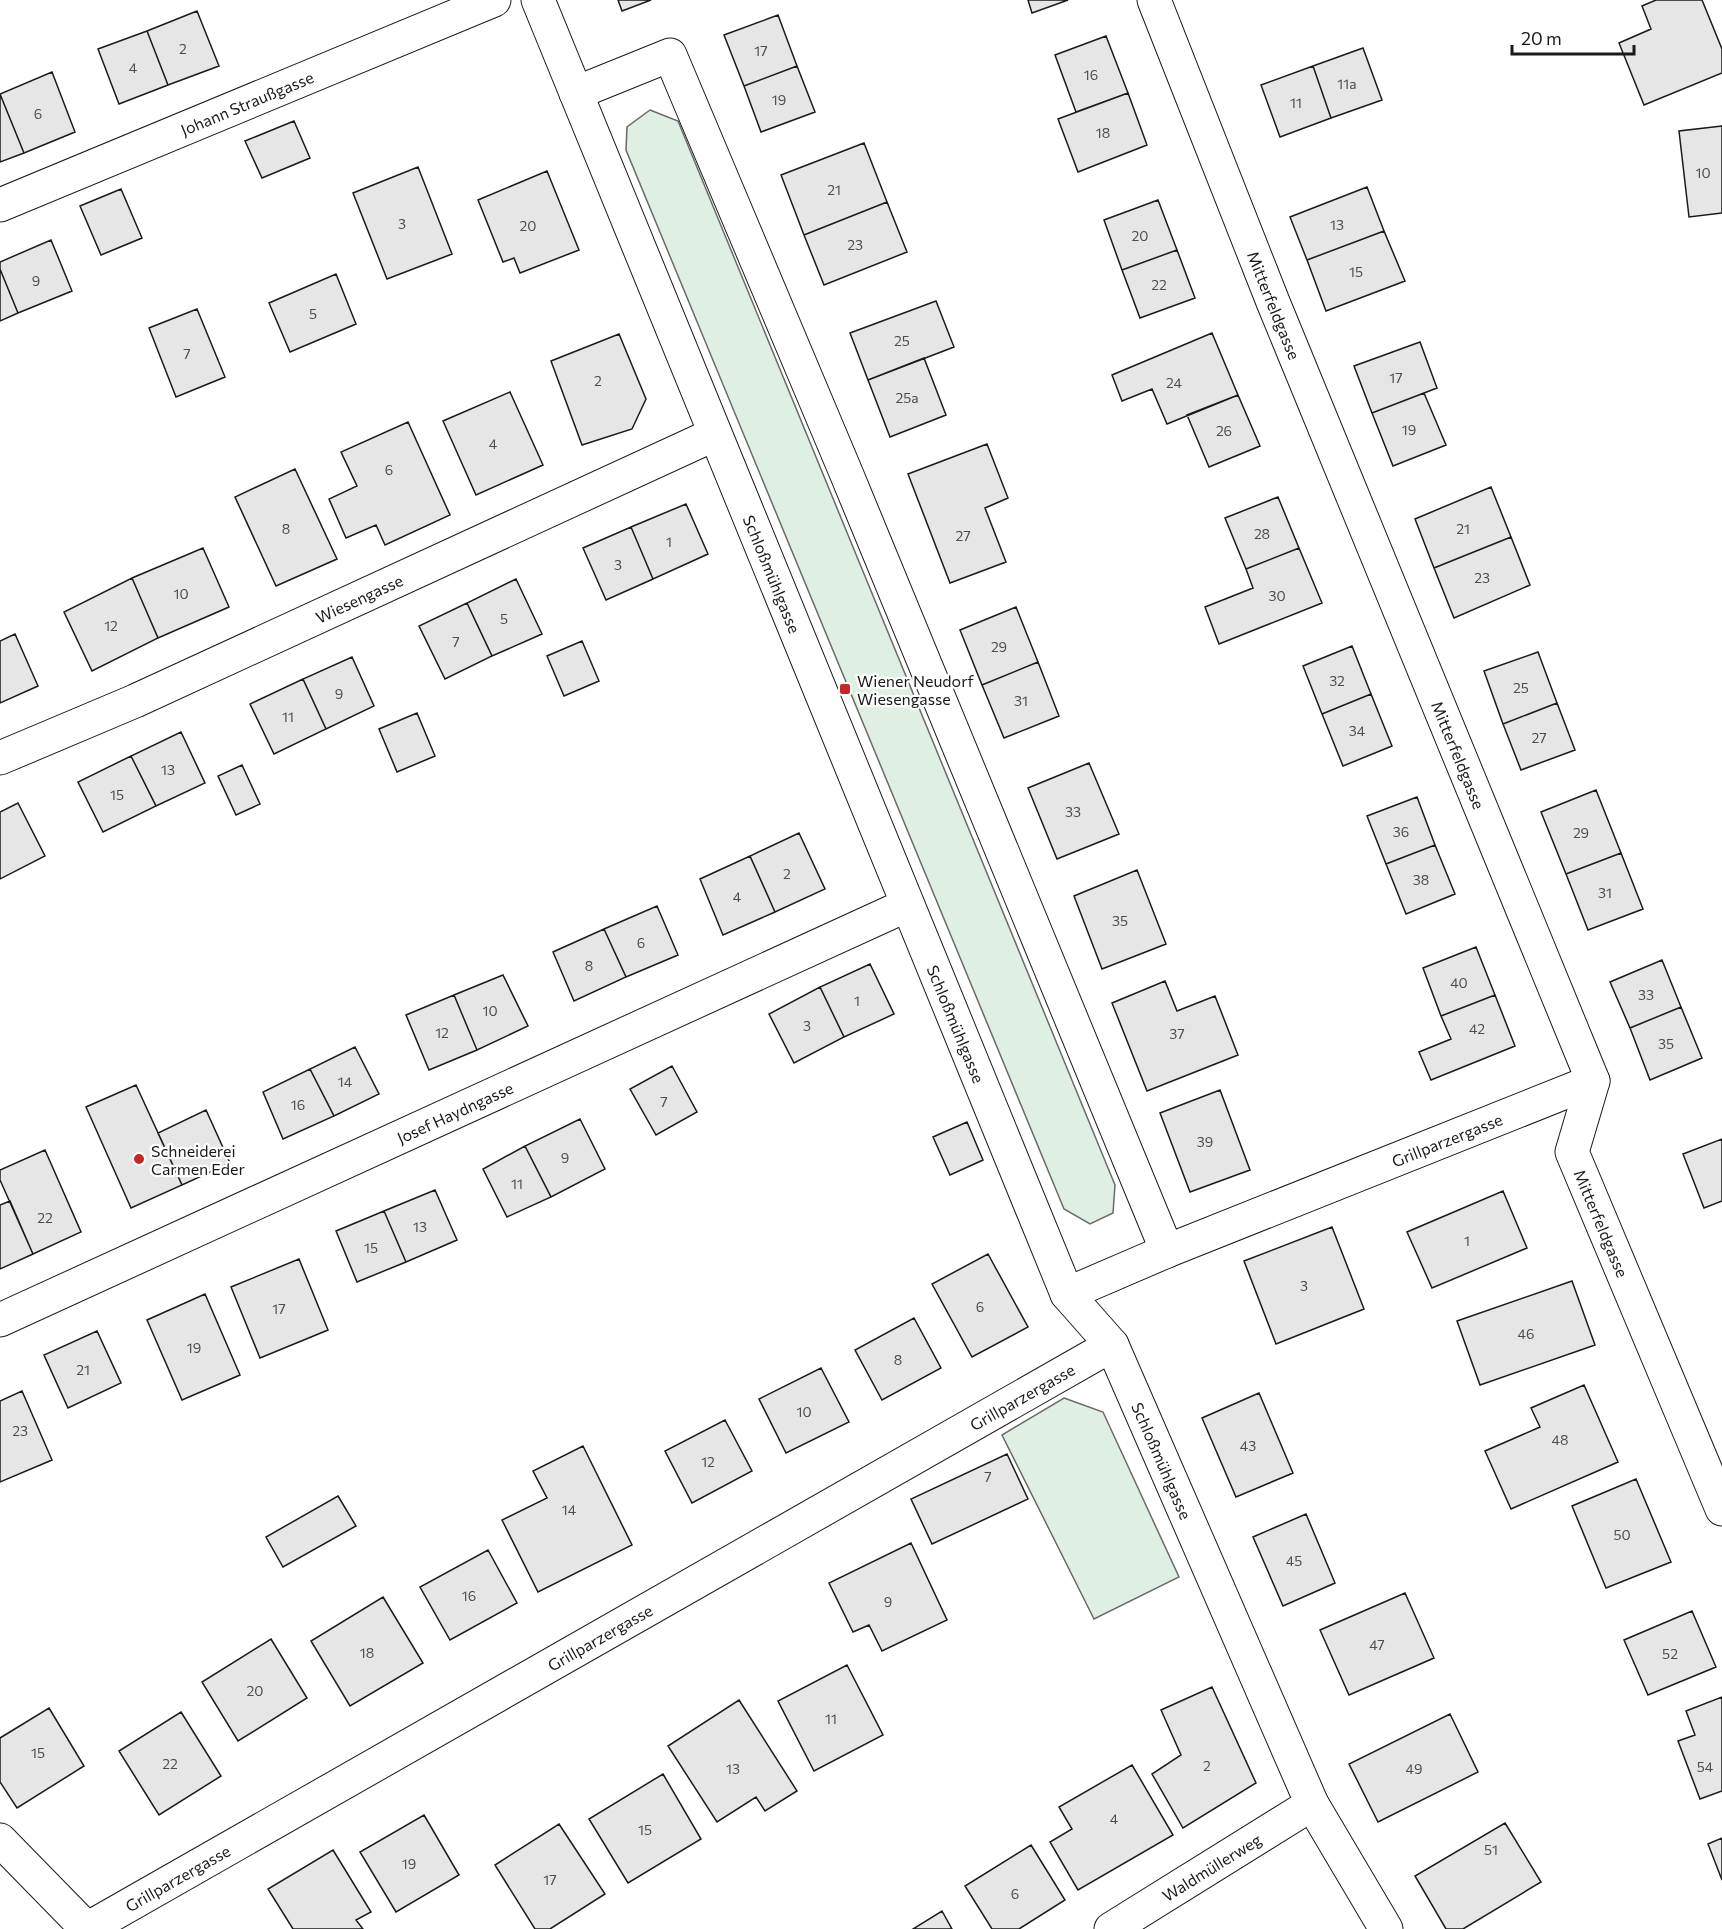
<svg xmlns="http://www.w3.org/2000/svg" width="1722" height="1929" viewBox="0 0 1722 1929" font-family="Commissioner,sans-serif">
<style>
.green{fill:#e0efe3;stroke:#6a6a6a;stroke-width:1.5}
.building{fill:#e6e6e6;stroke:#1a1a1a;stroke-width:1.5}
.lines{fill:none;stroke-linecap:round;stroke-linejoin:round}
.street-casing{stroke:#1a1a1a;stroke-width:35}
.street{stroke:#fff;stroke-width:33}
.poi-dot{fill:#c62828;stroke:#fff;stroke-width:2}
.labels{text-anchor:middle;dominant-baseline:central;stroke-width:4.5;stroke-linejoin:round;paint-order:stroke}
.number-label{font-size:14px;fill:#4d4d4d}
.street-label{font-size:16px;fill:#1a1a1a;stroke:#fff}
.poi-label{font-size:16px;fill:#1a1a1a;stroke:#fff;text-anchor:start}
</style>
<rect width="100%" height="100%" fill="#fff"/>
<path class="green" d="M 650,110 L 678,121 L 1115,1185 L 1113,1213 L 1090,1224 L 1064,1209 L 626,150 L 627,127 Z
M 1064,1398 L 1103,1412 L 1179,1577 L 1094,1619 L 1002,1435 Z"/>
<path class="building" d="M 618,0 L 651,0 L 622,11 Z
M 1028,0 L 1068,0 L 1032,13 Z
M 1656,0 L 1702,0 L 1722,49 L 1722,73 L 1644,105 L 1619,43 L 1651,29 L 1642,6 Z
M 197,11 L 219,66 L 168,85 L 147,31 Z
M 778,15 L 797,66 L 744,86 L 724,35 Z
M 147,31 L 168,85 L 119,104 L 98,49 Z
M 1106,36 L 1128,93 L 1076,112 L 1055,55 Z
M 1363,48 L 1382,100 L 1331,118 L 1313,66 Z
M 797,66 L 815,112 L 761,132 L 744,86 Z
M 1313,66 L 1331,118 L 1280,137 L 1261,85 Z
M 52,72 L 75,132 L 24,153 L 0,94 Z
M 1128,93 L 1147,145 L 1078,172 L 1058,119 Z
M 0,94 L 24,153 L 0,162 Z
M 294,121 L 310,158 L 262,178 L 245,141 Z
M 1722,126 L 1722,213 L 1689,217 L 1679,131 Z
M 864,143 L 887,202 L 804,235 L 781,175 Z
M 418,167 L 452,254 L 387,279 L 353,193 Z
M 547,171 L 579,250 L 520,273 L 514,258 L 503,262 L 478,200 Z
M 1367,187 L 1384,231 L 1307,260 L 1290,217 Z
M 121,189 L 142,238 L 101,255 L 80,206 Z
M 1158,200 L 1177,250 L 1122,270 L 1104,220 Z
M 887,202 L 907,252 L 824,285 L 804,235 Z
M 1384,231 L 1405,281 L 1326,311 L 1307,260 Z
M 51,240 L 72,291 L 18,313 L 0,269 L 0,262 Z
M 1177,250 L 1195,298 L 1140,318 L 1122,270 Z
M 0,269 L 18,313 L 0,321 Z
M 336,274 L 356,324 L 290,352 L 269,303 Z
M 936,301 L 954,347 L 868,380 L 850,333 Z
M 197,309 L 225,377 L 176,397 L 149,328 Z
M 1212,333 L 1238,395 L 1167,424 L 1152,389 L 1122,401 L 1112,375 Z
M 619,334 L 646,399 L 632,429 L 582,445 L 551,361 Z
M 1420,342 L 1437,388 L 1372,413 L 1354,366 Z
M 924,358 L 946,415 L 890,437 L 868,380 Z
M 510,392 L 543,465 L 476,495 L 443,421 Z
M 1424,393 L 1446,445 L 1393,466 L 1372,413 Z
M 1238,395 L 1260,446 L 1209,467 L 1187,415 Z
M 408,422 L 450,515 L 385,545 L 376,525 L 346,538 L 329,499 L 357,486 L 341,452 Z
M 987,444 L 1008,498 L 985,508 L 1006,562 L 950,583 L 908,474 Z
M 295,469 L 337,559 L 276,586 L 235,497 Z
M 1491,487 L 1511,537 L 1434,568 L 1415,519 Z
M 1278,497 L 1299,548 L 1246,569 L 1225,518 Z
M 686,504 L 708,554 L 653,579 L 631,527 Z
M 631,527 L 653,579 L 606,600 L 583,548 Z
M 1511,537 L 1530,585 L 1454,618 L 1434,568 Z
M 203,548 L 229,607 L 158,638 L 132,578 Z
M 1299,548 L 1322,603 L 1219,644 L 1205,607 L 1253,588 L 1246,569 Z
M 132,578 L 158,638 L 92,671 L 64,612 Z
M 516,579 L 542,634 L 492,656 L 467,603 Z
M 467,603 L 492,656 L 445,679 L 419,626 Z
M 1016,607 L 1038,662 L 982,685 L 960,630 Z
M 15,634 L 38,686 L 0,703 L 0,641 Z
M 582,641 L 599,681 L 564,696 L 547,656 Z
M 1352,646 L 1371,694 L 1322,714 L 1303,666 Z
M 1538,652 L 1557,703 L 1503,724 L 1484,671 Z
M 352,657 L 374,706 L 326,729 L 303,679 Z
M 1038,662 L 1059,716 L 1004,738 L 982,685 Z
M 303,679 L 326,729 L 274,754 L 250,704 Z
M 1371,694 L 1392,746 L 1343,766 L 1322,714 Z
M 1557,703 L 1575,750 L 1521,770 L 1503,724 Z
M 417,713 L 435,756 L 397,772 L 379,729 Z
M 181,732 L 205,783 L 156,806 L 131,756 Z
M 131,756 L 156,806 L 103,832 L 78,782 Z
M 1089,763 L 1119,834 L 1057,859 L 1028,788 Z
M 242,765 L 260,804 L 236,815 L 218,776 Z
M 1596,790 L 1621,853 L 1566,874 L 1541,812 Z
M 1417,797 L 1435,845 L 1386,864 L 1367,816 Z
M 18,803 L 45,856 L 0,879 L 0,812 Z
M 799,833 L 825,889 L 775,912 L 750,856 Z
M 1435,845 L 1455,894 L 1406,914 L 1386,864 Z
M 1621,853 L 1643,909 L 1588,930 L 1566,874 Z
M 750,856 L 775,912 L 723,935 L 700,879 Z
M 1137,870 L 1166,944 L 1102,969 L 1074,896 Z
M 657,906 L 678,955 L 626,977 L 604,929 Z
M 604,929 L 626,977 L 574,1001 L 553,952 Z
M 1476,947 L 1495,995 L 1441,1016 L 1423,968 Z
M 1662,960 L 1681,1007 L 1630,1028 L 1610,982 Z
M 870,964 L 894,1014 L 844,1037 L 820,987 Z
M 503,975 L 528,1026 L 477,1050 L 454,995 Z
M 1165,981 L 1177,1011 L 1215,996 L 1238,1055 L 1147,1091 L 1112,1003 Z
M 820,987 L 844,1037 L 794,1063 L 769,1014 Z
M 454,995 L 477,1050 L 429,1070 L 406,1015 Z
M 1495,995 L 1515,1046 L 1431,1080 L 1419,1052 L 1451,1039 L 1441,1016 Z
M 1681,1007 L 1702,1058 L 1650,1080 L 1630,1028 Z
M 355,1047 L 379,1094 L 334,1116 L 310,1069 Z
M 672,1066 L 697,1112 L 656,1135 L 630,1089 Z
M 310,1069 L 334,1116 L 283,1139 L 263,1092 Z
M 136,1085 L 182,1185 L 131,1208 L 86,1107 Z
M 1220,1090 L 1250,1170 L 1190,1192 L 1160,1113 Z
M 206,1110 L 230,1163 L 182,1185 L 158,1133 Z
M 580,1119 L 605,1169 L 551,1197 L 525,1146 Z
M 967,1122 L 983,1160 L 950,1175 L 933,1137 Z
M 1722,1139 L 1722,1201 L 1704,1208 L 1683,1154 Z
M 525,1146 L 551,1197 L 507,1217 L 483,1169 Z
M 45,1150 L 81,1232 L 33,1254 L 0,1180 L 0,1170 Z
M 435,1190 L 457,1240 L 406,1262 L 384,1211 Z
M 1503,1191 L 1527,1248 L 1432,1288 L 1407,1232 Z
M 10,1201 L 33,1254 L 0,1269 L 0,1205 Z
M 384,1211 L 406,1262 L 357,1282 L 336,1231 Z
M 1332,1227 L 1364,1309 L 1276,1344 L 1244,1261 Z
M 988,1254 L 1028,1327 L 972,1357 L 932,1284 Z
M 299,1259 L 328,1330 L 260,1358 L 231,1287 Z
M 1572,1281 L 1595,1345 L 1480,1385 L 1457,1321 Z
M 205,1294 L 240,1375 L 182,1400 L 147,1320 Z
M 914,1318 L 941,1368 L 882,1400 L 855,1350 Z
M 97,1331 L 121,1383 L 68,1408 L 44,1355 Z
M 821,1368 L 849,1422 L 786,1453 L 759,1399 Z
M 1584,1385 L 1618,1462 L 1511,1509 L 1485,1451 L 1540,1427 L 1531,1408 Z
M 22,1391 L 52,1460 L 0,1482 L 0,1401 Z
M 1259,1393 L 1293,1473 L 1236,1497 L 1202,1418 Z
M 725,1420 L 752,1471 L 692,1503 L 665,1451 Z
M 583,1446 L 632,1545 L 538,1592 L 502,1520 L 547,1498 L 533,1471 Z
M 1007,1454 L 1028,1499 L 932,1544 L 911,1499 Z
M 1636,1479 L 1671,1562 L 1606,1588 L 1572,1506 Z
M 338,1496 L 356,1526 L 283,1567 L 266,1537 Z
M 1306,1514 L 1335,1583 L 1283,1606 L 1253,1537 Z
M 911,1543 L 947,1620 L 882,1651 L 869,1625 L 853,1632 L 829,1583 Z
M 488,1550 L 517,1603 L 450,1640 L 420,1587 Z
M 1405,1593 L 1434,1658 L 1349,1695 L 1320,1630 Z
M 383,1597 L 423,1663 L 350,1706 L 311,1641 Z
M 1692,1611 L 1716,1667 L 1648,1695 L 1624,1640 Z
M 271,1639 L 307,1698 L 238,1741 L 202,1682 Z
M 847,1665 L 883,1735 L 814,1771 L 778,1701 Z
M 1212,1687 L 1256,1783 L 1183,1828 L 1152,1774 L 1181,1755 L 1161,1710 Z
M 1722,1697 L 1722,1791 L 1700,1799 L 1678,1741 L 1695,1735 L 1686,1711 Z
M 739,1700 L 797,1791 L 765,1811 L 756,1797 L 717,1822 L 668,1746 Z
M 49,1708 L 84,1766 L 17,1808 L 0,1782 L 0,1738 Z
M 181,1712 L 221,1776 L 159,1815 L 119,1751 Z
M 1450,1714 L 1478,1772 L 1378,1822 L 1349,1764 Z
M 1132,1765 L 1173,1835 L 1078,1890 L 1050,1842 L 1072,1829 L 1059,1807 Z
M 663,1774 L 701,1839 L 628,1883 L 589,1819 Z
M 424,1815 L 459,1875 L 396,1912 L 360,1852 Z
M 1505,1823 L 1541,1882 L 1463,1929 L 1446,1929 L 1415,1876 Z
M 559,1824 L 605,1894 L 550,1929 L 535,1929 L 495,1865 Z
M 1722,1838 L 1722,1880 L 1708,1844 Z
M 1031,1845 L 1065,1900 L 1019,1929 L 992,1929 L 965,1886 Z
M 333,1850 L 371,1912 L 356,1920 L 363,1929 L 293,1929 L 268,1889 Z
M 942,1911 L 952,1929 L 913,1929 Z"/>
<g class="lines">
<defs>
<g id="street">
<path id="s1" d="M 538,0 L 1067,1294 L 1112,1345 L 1312,1804 L 1386,1929"/>
<path id="s2" d="M 1154,0 L 1273,302 L 1593,1081 L 1572,1152 L 1722,1509"/>
<path d="M 576,93 L 670,55 L 847,475 L 1167,1251"/>
<path id="s3" d="M 0,205 L 494,0"/>
<path id="s4" d="M 0,758 L 135,701 L 715,434"/>
<path id="s5" d="M 1067,1294 L 1167,1251 L 1593,1081"/>
<path id="s6" d="M 0,1320 L 907,905"/>
<path d="M 0,1840 L 87,1929"/>
<path id="s7" d="M 87,1929 L 1112,1345"/>
<path id="s8" d="M 1111,1929 L 1312,1804"/>
</g>
</defs>
<use href="#street" class="street-casing"/>
<use href="#street" class="street"/>
</g>
<g class="poi-dot">
<rect x="839" y="683" width="12" height="12" rx="3"/>
<circle cx="139" cy="1159" r="6"/>
</g>
<g class="labels">
<g class="number-label">
<text x="183" y="48">2</text>
<text x="761" y="50">17</text>
<text x="133" y="67">4</text>
<text x="1091" y="74">16</text>
<text x="1347" y="83">11a</text>
<text x="779" y="99">19</text>
<text x="1296" y="102">11</text>
<text x="38" y="113">6</text>
<text x="1103" y="132">18</text>
<text x="1703" y="172">10</text>
<text x="834" y="189">21</text>
<text x="402" y="223">3</text>
<text x="1337" y="224">13</text>
<text x="528" y="225">20</text>
<text x="1140" y="235">20</text>
<text x="855" y="244">23</text>
<text x="1356" y="271">15</text>
<text x="36" y="280">9</text>
<text x="1159" y="284">22</text>
<text x="313" y="313">5</text>
<text x="902" y="340">25</text>
<text x="187" y="353">7</text>
<text x="1396" y="377">17</text>
<text x="598" y="380">2</text>
<text x="1174" y="382">24</text>
<text x="907" y="397">25a</text>
<text x="1409" y="429">19</text>
<text x="1224" y="430">26</text>
<text x="493" y="443">4</text>
<text x="389" y="469">6</text>
<text x="286" y="528">8</text>
<text x="1463" y="528">21</text>
<text x="1262" y="533">28</text>
<text x="963" y="535">27</text>
<text x="669" y="541">1</text>
<text x="618" y="564">3</text>
<text x="1482" y="577">23</text>
<text x="181" y="593">10</text>
<text x="1277" y="595">30</text>
<text x="504" y="618">5</text>
<text x="111" y="625">12</text>
<text x="456" y="641">7</text>
<text x="999" y="646">29</text>
<text x="1337" y="680">32</text>
<text x="1521" y="687">25</text>
<text x="339" y="693">9</text>
<text x="1021" y="700">31</text>
<text x="288" y="716">11</text>
<text x="1357" y="730">34</text>
<text x="1539" y="737">27</text>
<text x="168" y="769">13</text>
<text x="117" y="794">15</text>
<text x="1073" y="811">33</text>
<text x="1401" y="831">36</text>
<text x="1581" y="832">29</text>
<text x="787" y="873">2</text>
<text x="1421" y="879">38</text>
<text x="1605" y="892">31</text>
<text x="737" y="896">4</text>
<text x="1120" y="920">35</text>
<text x="641" y="942">6</text>
<text x="589" y="965">8</text>
<text x="1459" y="982">40</text>
<text x="1646" y="994">33</text>
<text x="857" y="1000">1</text>
<text x="490" y="1010">10</text>
<text x="807" y="1025">3</text>
<text x="1477" y="1028">42</text>
<text x="442" y="1032">12</text>
<text x="1177" y="1033">37</text>
<text x="1666" y="1043">35</text>
<text x="345" y="1081">14</text>
<text x="664" y="1101">7</text>
<text x="298" y="1104">16</text>
<text x="1205" y="1141">39</text>
<text x="565" y="1157">9</text>
<text x="517" y="1183">11</text>
<text x="45" y="1217">22</text>
<text x="420" y="1226">13</text>
<text x="1467" y="1240">1</text>
<text x="371" y="1247">15</text>
<text x="1304" y="1285">3</text>
<text x="980" y="1306">6</text>
<text x="279" y="1308">17</text>
<text x="1526" y="1333">46</text>
<text x="194" y="1347">19</text>
<text x="898" y="1359">8</text>
<text x="83" y="1369">21</text>
<text x="804" y="1411">10</text>
<text x="20" y="1430">23</text>
<text x="1560" y="1439">48</text>
<text x="1248" y="1445">43</text>
<text x="708" y="1461">12</text>
<text x="988" y="1476">7</text>
<text x="569" y="1509">14</text>
<text x="1622" y="1534">50</text>
<text x="1294" y="1560">45</text>
<text x="469" y="1595">16</text>
<text x="888" y="1601">9</text>
<text x="1377" y="1644">47</text>
<text x="367" y="1652">18</text>
<text x="1670" y="1653">52</text>
<text x="255" y="1690">20</text>
<text x="831" y="1718">11</text>
<text x="38" y="1752">15</text>
<text x="170" y="1763">22</text>
<text x="1207" y="1765">2</text>
<text x="1705" y="1766">54</text>
<text x="733" y="1768">13</text>
<text x="1414" y="1768">49</text>
<text x="1114" y="1818">4</text>
<text x="645" y="1829">15</text>
<text x="1491" y="1849">51</text>
<text x="409" y="1863">19</text>
<text x="550" y="1879">17</text>
<text x="1015" y="1893">6</text>
</g>
<g class="street-label">
<text stroke="none"><textPath href="#s3" startOffset="267">Johann Straußgasse</textPath></text>
<text stroke="none"><textPath href="#s2" startOffset="328">Mitterfeldgasse</textPath></text>
<text stroke="none"><textPath href="#s1" startOffset="620">Schloßmühlgasse</textPath></text>
<text stroke="none"><textPath href="#s4" startOffset="393">Wiesengasse</textPath></text>
<text stroke="none"><textPath href="#s2" startOffset="814">Mitterfeldgasse</textPath></text>
<text stroke="none"><textPath href="#s1" startOffset="1106">Schloßmühlgasse</textPath></text>
<text stroke="none"><textPath href="#s6" startOffset="500">Josef Haydngasse</textPath></text>
<text stroke="none"><textPath href="#s5" startOffset="410">Grillparzergasse</textPath></text>
<text stroke="none"><textPath href="#s2" startOffset="1318">Mitterfeldgasse</textPath></text>
<text stroke="none"><textPath href="#s7" startOffset="1076">Grillparzergasse</textPath></text>
<text stroke="none"><textPath href="#s1" startOffset="1592">Schloßmühlgasse</textPath></text>
<text stroke="none"><textPath href="#s7" startOffset="590">Grillparzergasse</textPath></text>
<text stroke="none"><textPath href="#s8" startOffset="118">Waldmüllerweg</textPath></text>
<text stroke="none"><textPath href="#s7" startOffset="104">Grillparzergasse</textPath></text>
</g>
<g class="poi-label">
<text x="857" y="680">Wiener Neudorf<tspan x="857" dy="18">Wiesengasse</tspan></text>
<text x="151" y="1150">Schneiderei<tspan x="151" dy="18">Carmen Eder</tspan></text>
</g>
</g>
<path d="M1512 45v9h122v-9" fill="none" stroke="#1a1a1a" stroke-width="3"/>
<text x="1521" y="45" font-size="18" fill="#1a1a1a" stroke="#ffffff" stroke-width="4.5" paint-order="stroke">20 m</text>
</svg>
